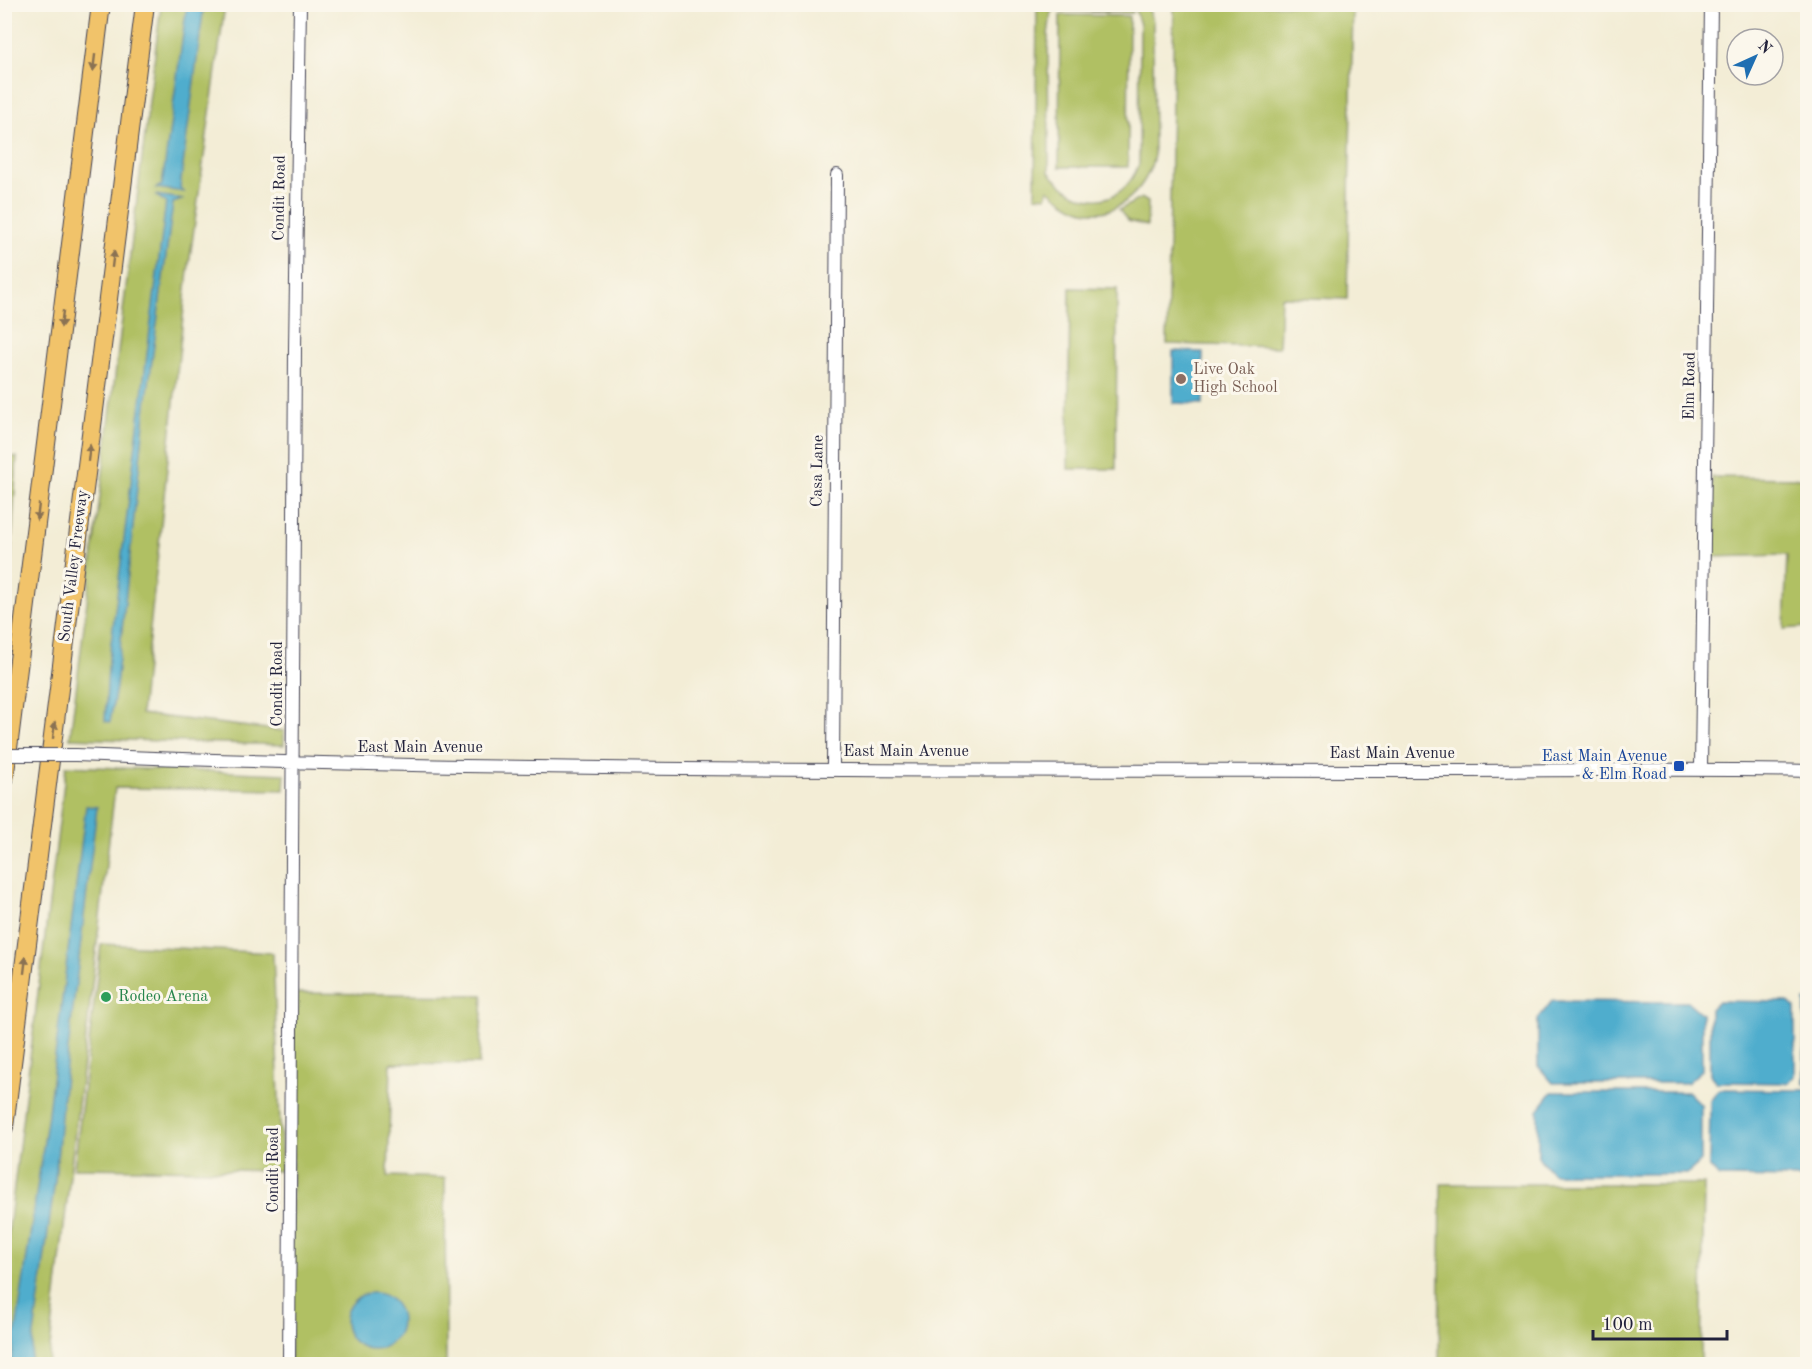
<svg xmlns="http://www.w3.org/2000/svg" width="1812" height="1369" viewBox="0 0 1812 1369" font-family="'Old Standard TT',serif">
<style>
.green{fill:#b0c063;stroke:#69714f;stroke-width:1.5}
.water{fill:#4fadcd;stroke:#386884;stroke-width:1.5}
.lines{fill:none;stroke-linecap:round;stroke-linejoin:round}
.minor-casing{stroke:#414052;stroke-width:14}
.highway-casing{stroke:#414052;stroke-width:20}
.minor{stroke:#fff;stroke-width:12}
.highway{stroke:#f1c36a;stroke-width:18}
.minor-bridge-casing{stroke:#414052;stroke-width:14;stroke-linecap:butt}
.minor-bridge{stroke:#fff;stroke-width:12}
.oneway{fill:#8a7252}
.education-dot{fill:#8d6e63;stroke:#fbf7ec;stroke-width:2}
.transit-dot{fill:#1a4fb4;stroke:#fbf7ec;stroke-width:2}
.leisure-dot{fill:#2e9e5b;stroke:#fbf7ec;stroke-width:2}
.labels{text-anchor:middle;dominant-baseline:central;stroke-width:6;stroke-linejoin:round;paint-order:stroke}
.street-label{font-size:16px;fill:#22223b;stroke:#fbf7ec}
.education-label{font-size:16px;fill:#785e54;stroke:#fbf7ec;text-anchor:start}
.transit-label{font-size:16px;fill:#164399;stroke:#fbf7ec;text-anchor:end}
.leisure-label{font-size:16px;fill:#27864d;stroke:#fbf7ec;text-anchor:start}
</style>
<rect width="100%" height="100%" fill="#fbf7ec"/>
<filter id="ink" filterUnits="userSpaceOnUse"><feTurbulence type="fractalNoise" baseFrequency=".0167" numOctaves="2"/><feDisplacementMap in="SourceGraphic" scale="12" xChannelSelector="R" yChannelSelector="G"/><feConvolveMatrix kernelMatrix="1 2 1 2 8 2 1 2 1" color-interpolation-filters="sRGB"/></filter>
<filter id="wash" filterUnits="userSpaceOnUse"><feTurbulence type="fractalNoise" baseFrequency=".008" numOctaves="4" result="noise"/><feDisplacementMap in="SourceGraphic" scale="24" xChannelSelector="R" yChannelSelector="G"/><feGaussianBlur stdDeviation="1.35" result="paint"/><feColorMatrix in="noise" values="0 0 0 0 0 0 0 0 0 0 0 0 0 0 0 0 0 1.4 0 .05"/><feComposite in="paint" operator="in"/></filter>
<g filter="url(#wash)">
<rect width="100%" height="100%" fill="#f3edd6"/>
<path class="green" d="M 161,5 L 225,5 L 187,279 L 141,714 L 284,731 L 284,745 L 70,738 Z
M 1037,5 L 1058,5 L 1051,13 L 1048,35 L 1049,172 C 1078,208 1121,211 1139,164 L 1140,25 L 1136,12 L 1131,5 L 1147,5 L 1153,21 L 1154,155 C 1148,186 1119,219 1084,211 C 1070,207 1059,198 1048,189 L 1046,197 L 1035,196 Z
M 1060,5 L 1128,5 L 1128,8 L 1132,8 L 1132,13 L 1060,11 L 1121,10 L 1118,6 Z
M 1174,5 L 1353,5 L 1347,299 L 1281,297 L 1279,347 L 1167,344 Z
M 1060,15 L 1129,16 L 1128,167 L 1059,167 Z
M 1141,198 L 1148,202 L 1147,226 L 1128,221 L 1119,210 Z
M 1070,288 L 1117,289 L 1116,469 L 1068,469 Z
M 5,456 L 17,457 L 5,648 L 4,456 Z
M 1712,477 L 1807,478 L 1807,627 L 1784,629 L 1787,555 L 1712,557 Z
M 66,766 L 285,774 L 284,790 L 115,788 L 48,1364 L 5,1364 L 5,1260 Z
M 101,944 L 273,953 L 282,1171 L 74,1168 Z
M 294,993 L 483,995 L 479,1064 L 391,1063 L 388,1176 L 445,1178 L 446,1364 L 290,1364 Z
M 1441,1184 L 1704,1184 L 1701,1364 L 1439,1364 Z"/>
<path class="water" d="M 187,5 L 204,5 L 180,188 L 184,192 L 156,188 L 162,185 Z
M 155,195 L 184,199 L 173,203 L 145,413 L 116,687 L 110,722 L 105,721 L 108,667 L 166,202 Z
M 1173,351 L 1203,352 L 1203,404 L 1173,403 Z
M 86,806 L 97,807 L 65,1075 L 55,1180 L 30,1364 L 11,1364 L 47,1121 Z
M 1552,1001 L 1688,1002 L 1702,1014 L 1702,1070 L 1687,1083 L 1553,1083 L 1538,1066 L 1538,1019 Z
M 1718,1001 L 1788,1002 L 1795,1008 L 1795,1076 L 1789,1083 L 1716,1082 L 1710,1075 L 1710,1009 Z
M 1805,1001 L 1808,1001 L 1807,1084 L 1804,1084 Z
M 1719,1089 L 1807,1090 L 1807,1178 L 1719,1177 L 1709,1166 L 1710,1100 Z
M 1552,1092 L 1688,1092 L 1701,1105 L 1701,1161 L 1687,1174 L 1553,1174 L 1538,1157 L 1538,1110 Z
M345 1321a28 28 0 1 1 56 0a28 28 0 1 1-56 0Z"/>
</g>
<g filter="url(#ink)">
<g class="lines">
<defs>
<path id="minor" d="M 76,755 C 522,773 970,770 1416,771 C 1547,771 1677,768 1808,771
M 833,768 L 837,175
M 1701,768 L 1711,4
M 289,1364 L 295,349 L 300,4"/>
<path id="highway" d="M 4,780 L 101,4
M 4,1127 L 145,4"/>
</defs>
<use href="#minor" class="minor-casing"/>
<use href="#highway" class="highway-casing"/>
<use href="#minor" class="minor"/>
<use href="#highway" class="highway"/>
<defs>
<path id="minor-bridge" d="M 4,755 L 76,755"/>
</defs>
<use href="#minor-bridge" class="minor-bridge-casing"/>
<use href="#minor-bridge" class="minor-bridge"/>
</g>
<defs><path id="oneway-solid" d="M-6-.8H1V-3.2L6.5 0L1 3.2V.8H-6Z" transform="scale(1.5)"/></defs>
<g class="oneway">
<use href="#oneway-solid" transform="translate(94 63) rotate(97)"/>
<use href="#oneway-solid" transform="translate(113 259) rotate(-83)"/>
<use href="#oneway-solid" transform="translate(62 319) rotate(97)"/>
<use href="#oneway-solid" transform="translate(89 453) rotate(-83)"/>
<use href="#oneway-solid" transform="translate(38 512) rotate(97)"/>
<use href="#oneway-solid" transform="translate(54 730) rotate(-83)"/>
<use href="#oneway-solid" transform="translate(25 965) rotate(-83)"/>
</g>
</g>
<circle class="education-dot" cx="1181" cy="379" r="6"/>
<rect class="transit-dot" x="1673" y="760" width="12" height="12" rx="3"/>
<circle class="leisure-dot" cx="106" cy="997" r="6"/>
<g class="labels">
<g class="street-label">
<text transform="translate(280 198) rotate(-89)">Condit Road</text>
<text transform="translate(1690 386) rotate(-89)">Elm Road</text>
<text transform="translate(818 471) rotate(-89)">Casa Lane</text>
<text transform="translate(74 566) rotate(-83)">South Valley Freeway</text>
<text transform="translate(278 684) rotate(-90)">Condit Road</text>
<text x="420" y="748">East Main Avenue</text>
<text x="906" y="752">East Main Avenue</text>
<text x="1392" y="754">East Main Avenue</text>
<text transform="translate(274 1170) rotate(-90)">Condit Road</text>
</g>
<g class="education-label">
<text x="1193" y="370">Live Oak<tspan x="1193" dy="18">High School</tspan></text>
</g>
<g class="transit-label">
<text x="1667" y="757">East Main Avenue<tspan x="1667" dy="18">&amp; Elm Road</tspan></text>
</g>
<g class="leisure-label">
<text x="118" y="997">Rodeo Arena</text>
</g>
</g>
<rect width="1812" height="1369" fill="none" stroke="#fbf7ec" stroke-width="24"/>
<g transform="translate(1755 57) rotate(45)"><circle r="28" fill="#fbf7ec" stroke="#a4a2a5" stroke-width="1.5"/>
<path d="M0-4.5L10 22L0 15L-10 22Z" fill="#1f6fb2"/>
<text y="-9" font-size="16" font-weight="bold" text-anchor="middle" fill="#22223b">N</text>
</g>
<path d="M1593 1330v9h134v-9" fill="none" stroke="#22223b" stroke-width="3"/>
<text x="1602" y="1330" font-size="18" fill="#22223b" stroke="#fbf7ec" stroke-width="4.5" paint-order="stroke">100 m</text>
</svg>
